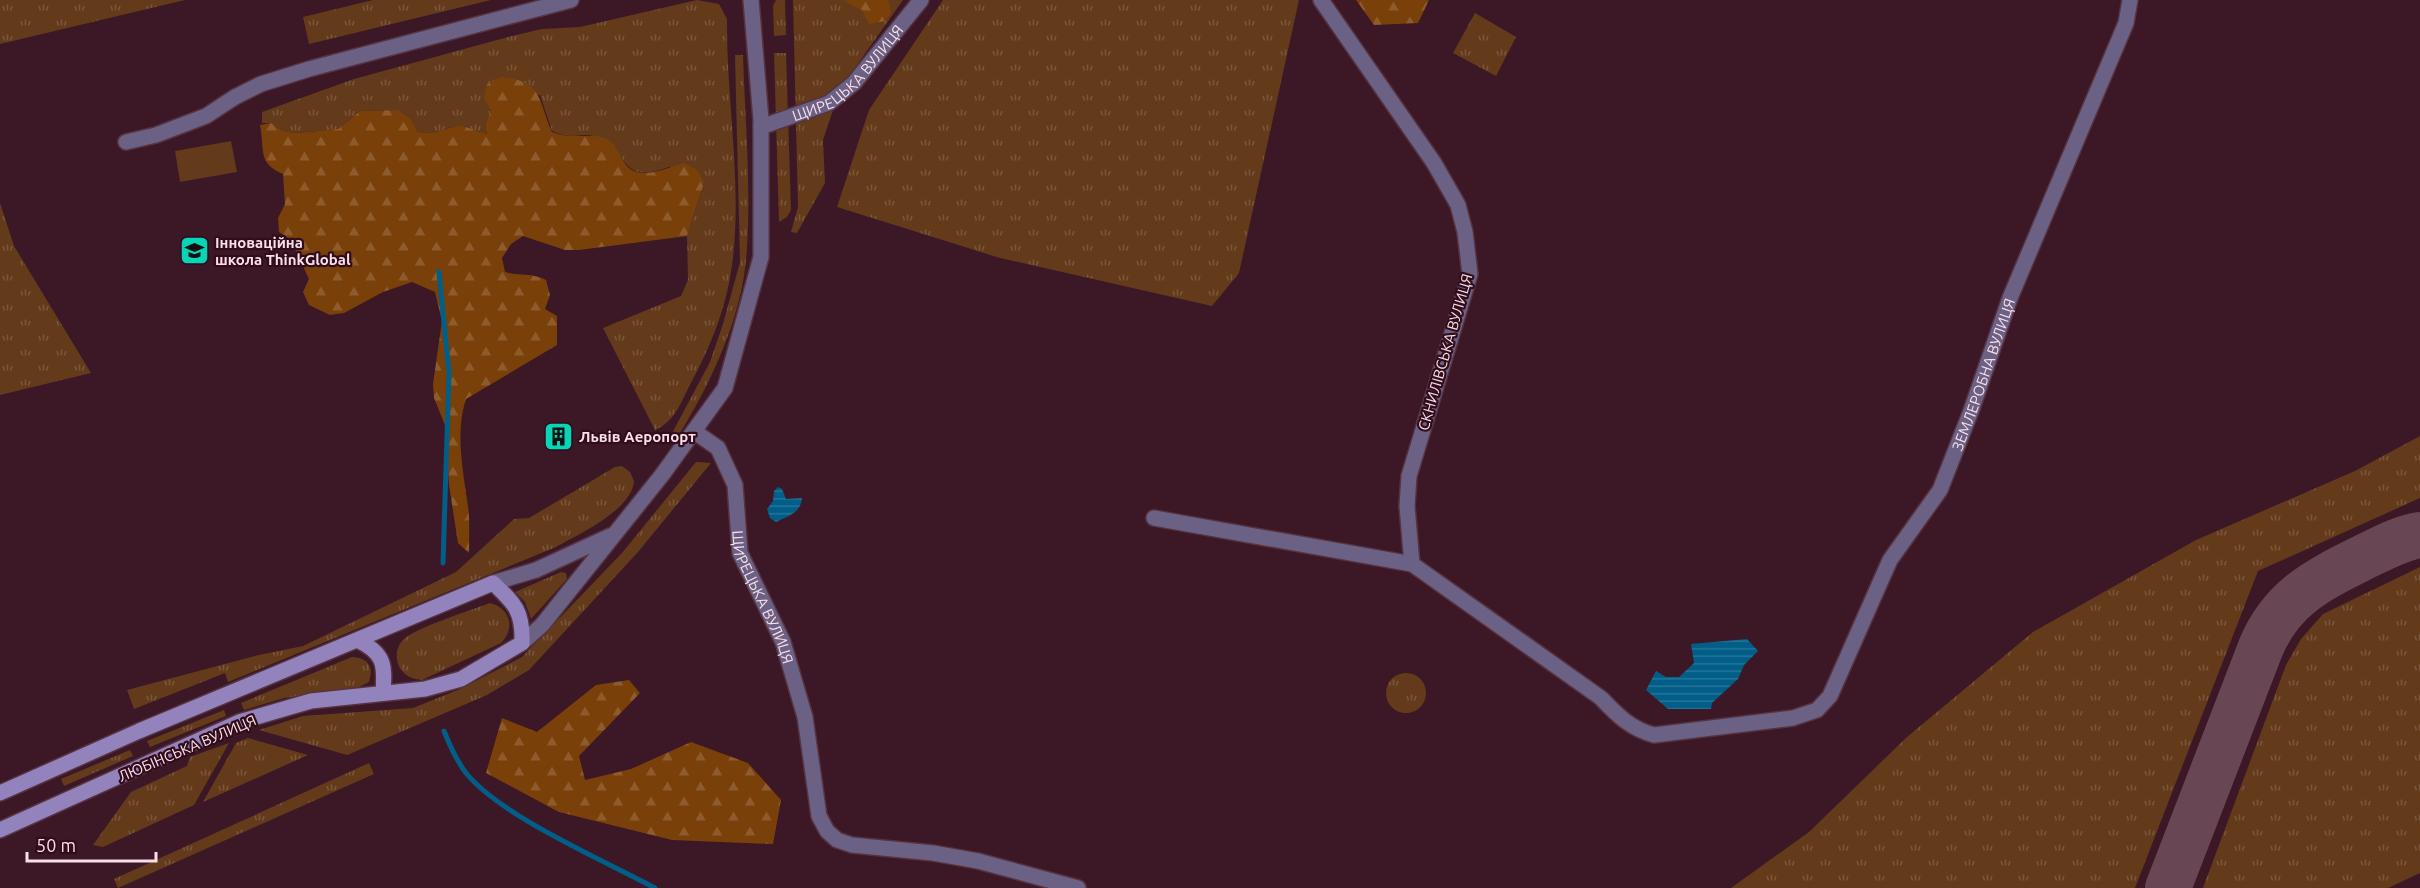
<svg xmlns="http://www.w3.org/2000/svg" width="2420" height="888" viewBox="0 0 2420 888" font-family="Ubuntu,sans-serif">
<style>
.grass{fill:url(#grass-tufts)}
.forest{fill:url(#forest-firs)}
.garden{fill:#633a1a}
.water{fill:url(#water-rules)}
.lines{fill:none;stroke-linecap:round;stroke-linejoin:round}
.stream{stroke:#005e88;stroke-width:5}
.taxiway{stroke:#694654;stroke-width:46}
.street-casing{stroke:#563341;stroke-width:18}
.secondary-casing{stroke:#563341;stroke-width:18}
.street{stroke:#6b6185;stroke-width:15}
.secondary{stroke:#9383bc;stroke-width:15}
.labels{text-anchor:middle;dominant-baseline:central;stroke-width:4.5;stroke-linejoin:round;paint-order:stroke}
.street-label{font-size:15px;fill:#f9dfe7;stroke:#310d1c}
.poi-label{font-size:15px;font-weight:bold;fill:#f9dfe7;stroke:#310d1c;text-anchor:start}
</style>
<defs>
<pattern id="grass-tufts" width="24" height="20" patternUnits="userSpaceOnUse" patternTransform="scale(1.5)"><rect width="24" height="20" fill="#633a1a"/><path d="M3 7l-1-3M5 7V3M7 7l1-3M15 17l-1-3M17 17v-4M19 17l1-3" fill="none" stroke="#7a563b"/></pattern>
<pattern id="forest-firs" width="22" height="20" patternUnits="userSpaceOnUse" patternTransform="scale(1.5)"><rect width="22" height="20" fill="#7a4009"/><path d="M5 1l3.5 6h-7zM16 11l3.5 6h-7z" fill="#8e5b2d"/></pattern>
<pattern id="water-rules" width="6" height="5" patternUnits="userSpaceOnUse" patternTransform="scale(1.5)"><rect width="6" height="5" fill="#005e88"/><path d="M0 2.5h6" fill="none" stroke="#267599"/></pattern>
</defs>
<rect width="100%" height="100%" fill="#3c1726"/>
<path class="grass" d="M 0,0 L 185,0 L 0,44 Z
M 373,0 L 491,0 L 309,44 L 303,17 Z
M 697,0 L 719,4 L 727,19 C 726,99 743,185 732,265 C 727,306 711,345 692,381 C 681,401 676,421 655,430 L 603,328 L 681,296 L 688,280 L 687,236 L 704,183 L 669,167 C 614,187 632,146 594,136 C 579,132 574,141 552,131 L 540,95 L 484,98 L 491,111 L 485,124 L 487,134 L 460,125 L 432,133 L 418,132 L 411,119 L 399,110 L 360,111 L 338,129 L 297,133 L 283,131 L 271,123 L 262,123 L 262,112 L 354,79 L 512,36 L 542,29 L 580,27 Z
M 776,0 L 785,0 L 786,35 L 774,36 L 773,6 Z
M 793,0 L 903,0 L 840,89 L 823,140 L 825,183 L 797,233 L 791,232 L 798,207 Z
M 943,0 L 1299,0 L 1239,273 L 1212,306 L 1000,258 L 837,207 L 869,110 Z
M 1475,13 L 1516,37 L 1496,76 L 1453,53 Z
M 774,53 L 786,53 L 791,210 L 787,217 L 779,222 Z
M 735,55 L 743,55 C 745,118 751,183 747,247 C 744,313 713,379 679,435 L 670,437 L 710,362 L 723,324 L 740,262 Z
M 0,203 L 14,246 L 91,373 L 0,395 Z
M 2420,436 L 2420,498 L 2258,571 L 2135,888 L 1731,888 L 1809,832 L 1907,737 L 2033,632 L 2196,540 L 2355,471 Z
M 696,462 L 711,463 L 638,552 L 529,670 L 487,695 L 347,755 L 259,730 L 303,716 L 413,708 L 460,689 L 522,657 L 622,553 Z
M 622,466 L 630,472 L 634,481 C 632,510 579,534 556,547 L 228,682 L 225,673 L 134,709 L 127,690 L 259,655 L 303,646 L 456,572 L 514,519 L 529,518 L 615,467 Z
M 2420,567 L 2420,873 L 2388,888 L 2203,888 L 2286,665 L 2301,639 L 2323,614 Z
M 561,572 L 566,573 L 567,579 L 531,619 L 525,602 L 515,592 Z
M 490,603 C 510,608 516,628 501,643 L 422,680 C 412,679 404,676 399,666 C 395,658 396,647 403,640 C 414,628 472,610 490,603 Z
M 352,657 C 368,658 374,666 369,682 L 357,688 L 284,698 L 244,710 L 241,703 Z
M1386 693a20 20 0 1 1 40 0a20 20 0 1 1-40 0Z
M 224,710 L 226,716 L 150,747 L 147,741 Z
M 248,738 L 308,755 L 203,802 L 236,743 Z
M 229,743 L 194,805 L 103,847 L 93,845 L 131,792 L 187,766 L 190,757 Z
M 130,750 L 133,756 L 64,786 L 61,779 Z
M 369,763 L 374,774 L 118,888 L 114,879 Z"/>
<path class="forest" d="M 843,0 L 888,0 L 891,13 L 885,21 L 869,24 L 862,10 Z
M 1356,0 L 1429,0 L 1418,23 L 1374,25 Z
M 501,77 C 544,81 538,101 552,132 C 573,141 592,131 607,139 C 615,144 619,154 624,162 C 636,183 667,168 684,163 L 697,170 L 704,183 L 687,236 L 579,250 L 565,250 L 523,236 L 511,244 L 502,258 L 505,272 C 521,277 530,272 546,280 L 550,295 L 545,309 L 557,316 L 557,345 L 466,399 C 455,432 463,472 468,506 C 470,521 469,538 469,553 L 458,543 L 449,485 L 445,425 L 434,398 L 433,384 L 442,321 L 435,292 L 412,282 L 383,292 L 344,313 L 330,315 L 309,305 L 303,292 L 309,279 L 291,240 L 279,232 L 278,218 L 285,204 L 283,174 C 257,163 265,150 260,125 L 271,123 L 283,131 L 297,133 L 338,129 L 360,111 L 399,110 L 411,119 L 418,132 L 432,133 L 460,125 L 487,134 L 485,124 L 491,111 L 484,99 L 487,84 Z
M 629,680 L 640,693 L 579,756 L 585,780 L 631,769 L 691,742 L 748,763 L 781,800 L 773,844 L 672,840 L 559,812 L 486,773 L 502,718 L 537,732 L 596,685 Z"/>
<path class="garden" d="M 231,141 L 237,172 L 180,182 L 175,151 Z"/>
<path class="water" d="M 778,487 L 782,489 L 786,499 L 802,498 C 801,513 788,516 776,522 L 770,518 L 767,509 L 773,501 L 774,491 Z
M 1747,639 L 1758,651 L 1744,665 L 1738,679 L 1712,703 L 1711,709 L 1668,709 L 1646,690 L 1656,671 L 1666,677 L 1679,677 L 1694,663 L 1691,644 Z"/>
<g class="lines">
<path class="stream" d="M 439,272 L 449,373 L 443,563
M 444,731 C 450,746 456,760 466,773 C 502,817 603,860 655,888"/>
<path class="taxiway" d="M 2168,888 L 2261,647 C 2282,597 2318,580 2364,557 C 2381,549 2400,538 2420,535"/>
<defs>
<g id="street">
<path id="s1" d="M 1321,0 L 1434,163 L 1458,205 L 1465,232 L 1470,274 L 1409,476 L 1407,506 L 1412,564 L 1601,698 C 1617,715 1631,729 1654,735 L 1793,718 L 1817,710 L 1830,696 L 1890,560 L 1940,490 L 1971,411 L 2010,298 L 2126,23 L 2130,0"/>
<path id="s2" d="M 761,127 L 829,103 L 854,83 L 921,0"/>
<path d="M 126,142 L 156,135 L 206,116 L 235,97 L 261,84 L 309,69 L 571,0"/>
<path id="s3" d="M 695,432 L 718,448 L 735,485 L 740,553 L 783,642 L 805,717 L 819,816 L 827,831 L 837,840 L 852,845 L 933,853 L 978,861 L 1078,888"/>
<path d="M 1154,518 L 1412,564"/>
<path d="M 493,583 L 536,570 L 610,536"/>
<path d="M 522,643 L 542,625 L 662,475 L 725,388 L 761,257 L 761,120 L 751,0"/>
</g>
<path id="secondary" d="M 357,640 C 385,653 385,665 383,693
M 0,793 L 139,731 L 493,583 C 515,604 523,611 522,643 L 461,679 L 425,689 L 311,701 L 239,722 L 0,830"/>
</defs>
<use href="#street" class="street-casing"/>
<use href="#secondary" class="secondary-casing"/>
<use href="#street" class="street"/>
<use href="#secondary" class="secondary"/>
</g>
<defs>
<symbol id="school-square" viewBox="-11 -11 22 22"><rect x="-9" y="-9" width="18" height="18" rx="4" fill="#08d5b5" stroke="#310d1c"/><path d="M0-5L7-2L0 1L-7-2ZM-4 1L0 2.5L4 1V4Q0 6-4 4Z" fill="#111"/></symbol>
<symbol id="building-square" viewBox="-11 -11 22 22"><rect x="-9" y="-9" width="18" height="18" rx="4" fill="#08d5b5" stroke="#310d1c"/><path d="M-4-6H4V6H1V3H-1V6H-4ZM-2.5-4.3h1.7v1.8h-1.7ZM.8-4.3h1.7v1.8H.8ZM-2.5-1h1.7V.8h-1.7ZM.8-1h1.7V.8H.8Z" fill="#111"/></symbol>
</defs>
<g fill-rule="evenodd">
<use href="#school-square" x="178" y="234" width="33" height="33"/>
<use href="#building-square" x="542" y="420" width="33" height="33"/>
</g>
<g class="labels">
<g class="street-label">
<text stroke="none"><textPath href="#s2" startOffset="105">ЩИРЕЦЬКА ВУЛИЦЯ</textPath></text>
<text transform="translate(1445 352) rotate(-74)">СКНИЛІВСЬКА ВУЛИЦЯ</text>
<text stroke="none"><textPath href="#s1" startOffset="1456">ЗЕМЛЕРОБНА ВУЛИЦЯ</textPath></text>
<text stroke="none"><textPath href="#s3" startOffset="186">ЩИРЕЦЬКА ВУЛИЦЯ</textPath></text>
<text transform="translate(187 748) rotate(-23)">ЛЮБІНСЬКА ВУЛИЦЯ</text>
</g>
<g class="poi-label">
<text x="215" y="242">Інноваційна<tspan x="215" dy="17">школа ThinkGlobal</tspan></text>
<text x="579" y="436">Львів Аеропорт</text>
</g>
</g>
<path d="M27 852v9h129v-9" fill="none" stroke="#f9dfe7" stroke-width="3"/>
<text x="36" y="852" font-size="18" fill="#f9dfe7" stroke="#310d1c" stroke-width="4.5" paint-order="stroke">50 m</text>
</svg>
